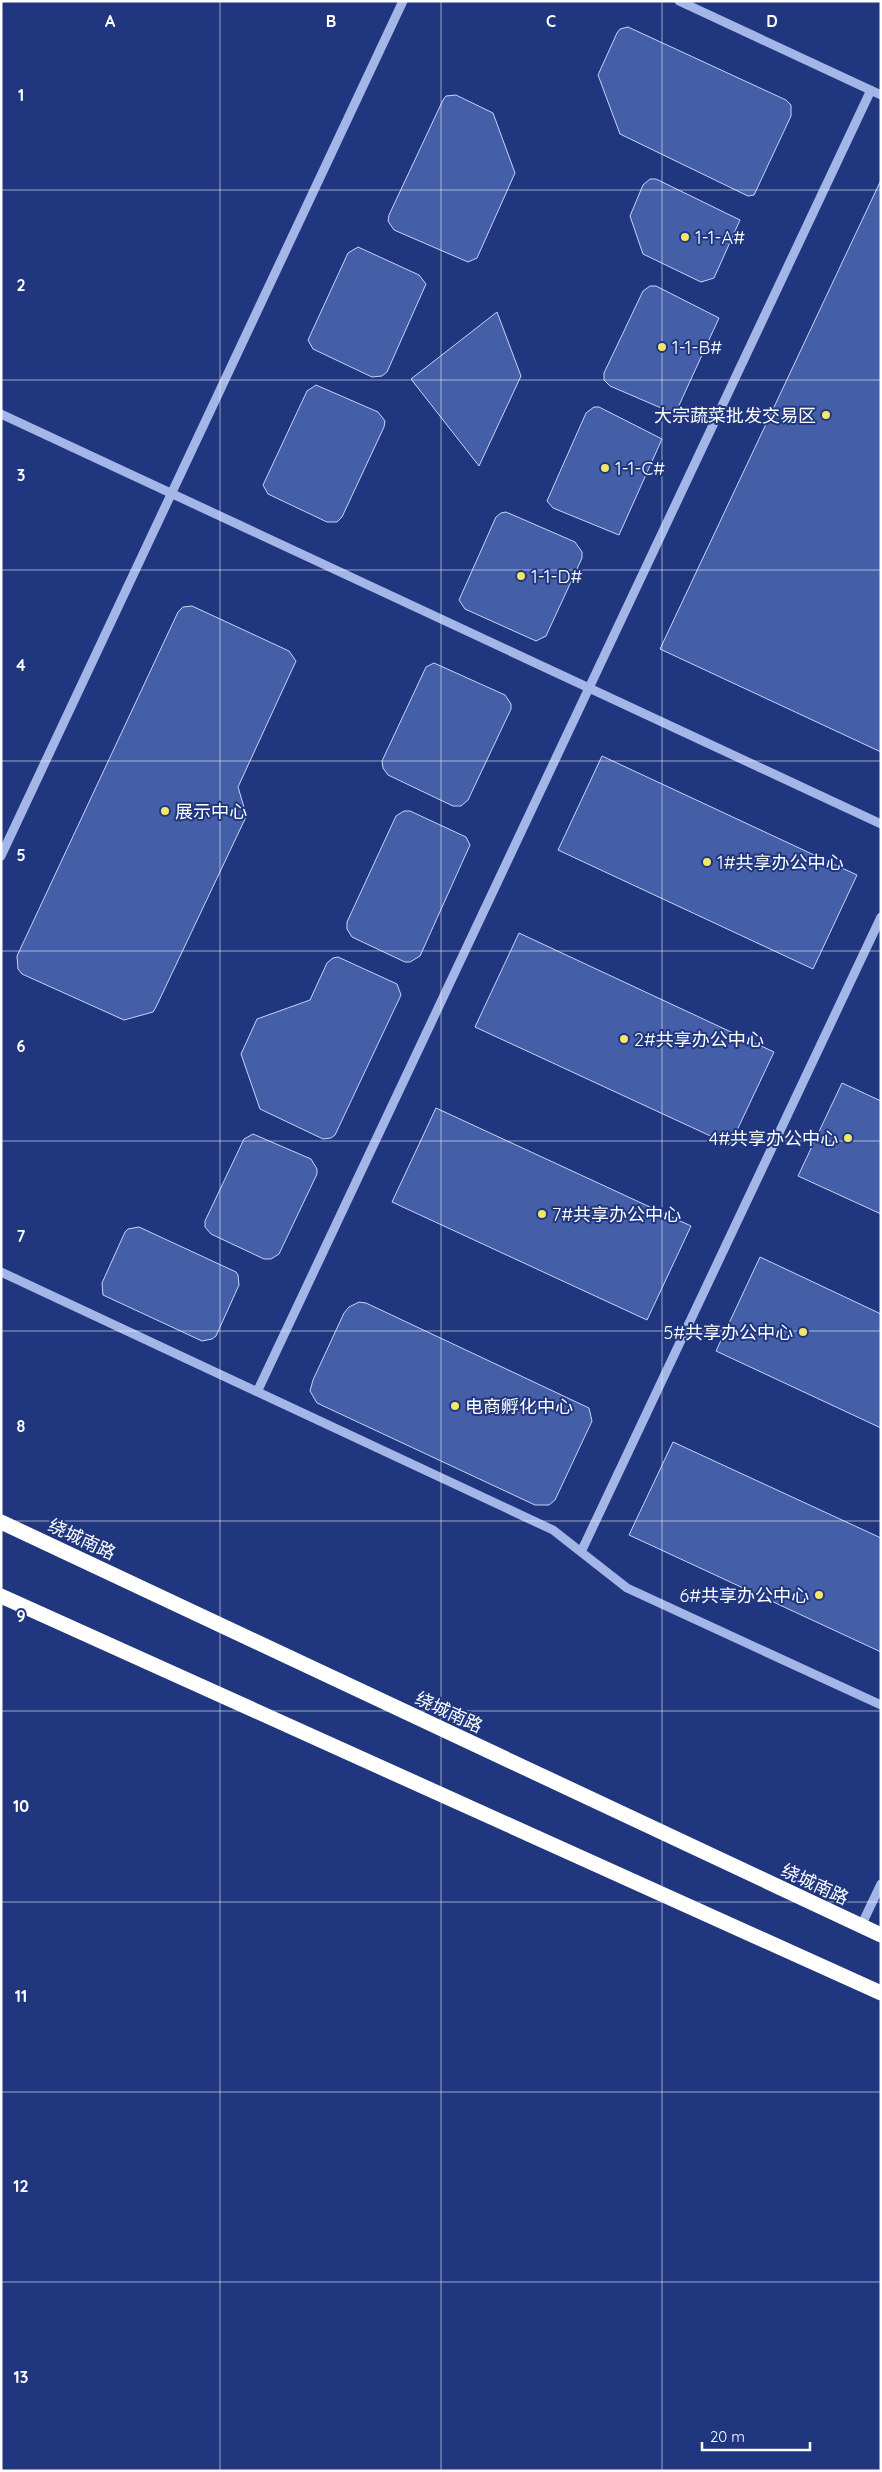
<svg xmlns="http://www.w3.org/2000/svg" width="882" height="2472" viewBox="0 0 882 2472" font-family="Quicksand,'Noto Sans SC',sans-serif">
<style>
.building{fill:#445ea7;stroke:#c8d4f6}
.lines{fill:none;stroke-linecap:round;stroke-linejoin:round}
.minor{stroke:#a4b6e8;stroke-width:9}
.highway{stroke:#fff;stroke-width:15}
.grid{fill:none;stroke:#fff;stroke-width:1;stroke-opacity:0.55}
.poi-dot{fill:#f5e765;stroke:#20377f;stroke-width:2}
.labels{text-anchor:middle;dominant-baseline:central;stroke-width:4;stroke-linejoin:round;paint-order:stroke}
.poi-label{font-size:18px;fill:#fff;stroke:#20377f;text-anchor:start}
.street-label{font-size:18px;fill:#fff;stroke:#20377f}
.grid-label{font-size:16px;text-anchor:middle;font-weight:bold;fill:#fff;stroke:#20377f;stroke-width:4;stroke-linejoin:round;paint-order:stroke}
</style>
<rect width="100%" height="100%" fill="#20377f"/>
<path class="building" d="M 628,27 L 786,100 L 791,105 L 791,116 L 754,195 L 748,196 L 620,134 L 598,75 L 617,33 L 620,29 Z
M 456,95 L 493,113 L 515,173 L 477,258 L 468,262 L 394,230 L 388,221 L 389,215 L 443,100 L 446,96 Z
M 650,179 L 656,179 L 740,220 L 714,278 L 701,282 L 643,254 L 630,216 L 643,185 Z
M 881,180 L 881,752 L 660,649 Z
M 358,247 L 419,275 L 426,284 L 387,372 L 382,376 L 372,377 L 313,349 L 308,340 L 348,253 Z
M 650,286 L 656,286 L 719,318 L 675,414 L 610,386 L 604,380 L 604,373 L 643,291 Z
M 497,312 L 521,376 L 479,466 L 411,379 Z
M 316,385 L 378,412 L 385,421 L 384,427 L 342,517 L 337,522 L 327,522 L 268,494 L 263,485 L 307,391 Z
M 594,407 L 599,407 L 662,439 L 619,535 L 553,508 L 547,501 L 586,413 Z
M 506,512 L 575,542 L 582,552 L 582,558 L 546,636 L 536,641 L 465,609 L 459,600 L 496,517 L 501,513 Z
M 192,606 L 289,651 L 296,661 L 238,787 L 246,814 L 245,819 L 156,1007 L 153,1012 L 124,1020 L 22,974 L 18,969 L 17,956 L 178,612 L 183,607 Z
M 434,663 L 505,695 L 511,704 L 511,709 L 468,800 L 461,806 L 453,806 L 388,775 L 383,768 L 382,761 L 426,667 Z
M 602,756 L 857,875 L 813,969 L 558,850 Z
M 404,811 L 410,811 L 466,837 L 470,845 L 420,956 L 410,962 L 405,962 L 352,937 L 347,929 L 347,922 L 396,816 Z
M 519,933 L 774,1052 L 730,1145 L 475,1027 Z
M 338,957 L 397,984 L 401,995 L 335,1135 L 331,1138 L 323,1139 L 260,1109 L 241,1054 L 257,1019 L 310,1000 L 327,963 L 333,958 Z
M 842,1083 L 881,1101 L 881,1214 L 798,1176 Z
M 436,1108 L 691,1226 L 647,1320 L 392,1202 Z
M 253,1134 L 311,1159 L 317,1169 L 317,1174 L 279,1254 L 271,1259 L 264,1259 L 211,1234 L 205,1227 L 205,1221 L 244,1139 Z
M 139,1227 L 236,1272 L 238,1275 L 239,1285 L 216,1336 L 212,1339 L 202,1341 L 103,1295 L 102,1283 L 125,1232 L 128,1229 Z
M 760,1257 L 881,1314 L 881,1428 L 716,1351 Z
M 359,1302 L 366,1303 L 589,1408 L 592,1421 L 555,1500 L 549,1505 L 535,1505 L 317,1403 L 310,1391 L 313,1380 L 344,1313 L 349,1307 Z
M 673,1442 L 881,1538 L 881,1652 L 629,1535 Z"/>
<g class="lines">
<path class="minor" d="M 679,1 L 881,95
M 1,414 L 881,824
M 1,856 L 403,1
M 1,1272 L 553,1530 L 627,1588 L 881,1705
M 257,1392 L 871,90
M 581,1552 L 881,917
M 861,1926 L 881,1884"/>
<path class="highway" d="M 1,1522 L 881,1935
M 1,1596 L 881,1993"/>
</g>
<path class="grid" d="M 220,1 L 220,2471M 441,1 L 441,2471M 662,1 L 662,2471M 1,190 L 881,190M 1,380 L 881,380M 1,570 L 881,570M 1,761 L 881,761M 1,951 L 881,951M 1,1141 L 881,1141M 1,1331 L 881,1331M 1,1521 L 881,1521M 1,1711 L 881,1711M 1,1902 L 881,1902M 1,2092 L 881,2092M 1,2282 L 881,2282"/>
<g class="poi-dot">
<circle cx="685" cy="237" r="5"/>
<circle cx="662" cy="347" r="5"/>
<circle cx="826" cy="415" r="5"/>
<circle cx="605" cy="468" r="5"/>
<circle cx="521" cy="576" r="5"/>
<circle cx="165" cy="811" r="5"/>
<circle cx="707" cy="862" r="5"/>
<circle cx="624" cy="1039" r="5"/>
<circle cx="848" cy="1138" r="5"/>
<circle cx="542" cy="1214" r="5"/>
<circle cx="803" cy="1332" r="5"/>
<circle cx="455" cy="1406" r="5"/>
<circle cx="819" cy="1595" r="5"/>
</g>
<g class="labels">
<g class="poi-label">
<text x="695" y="237">1-1-A#</text>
<text x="672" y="347">1-1-B#</text>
<text x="816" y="415" text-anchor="end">大宗蔬菜批发交易区</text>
<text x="615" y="468">1-1-C#</text>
<text x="531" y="576">1-1-D#</text>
<text x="175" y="811">展示中心</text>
<text x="717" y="862">1#共享办公中心</text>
<text x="634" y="1039">2#共享办公中心</text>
<text x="838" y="1138" text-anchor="end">4#共享办公中心</text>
<text x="552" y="1214">7#共享办公中心</text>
<text x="793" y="1332" text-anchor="end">5#共享办公中心</text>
<text x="465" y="1406">电商孵化中心</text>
<text x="809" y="1595" text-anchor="end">6#共享办公中心</text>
</g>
<g class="street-label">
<text transform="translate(82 1539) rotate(25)">绕城南路</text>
<text transform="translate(449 1712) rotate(25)">绕城南路</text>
<text transform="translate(815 1884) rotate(25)">绕城南路</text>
</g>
</g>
<g class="grid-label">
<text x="110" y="27">A</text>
<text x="331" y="27">B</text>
<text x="551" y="27">C</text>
<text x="772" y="27">D</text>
<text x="21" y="101">1</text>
<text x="21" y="291">2</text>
<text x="21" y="481">3</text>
<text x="21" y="671">4</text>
<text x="21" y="861">5</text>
<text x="21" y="1052">6</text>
<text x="21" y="1242">7</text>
<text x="21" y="1432">8</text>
<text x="21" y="1622">9</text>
<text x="21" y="1812">10</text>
<text x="21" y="2002">11</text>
<text x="21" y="2192">12</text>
<text x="21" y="2383">13</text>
</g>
<rect width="882" height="2472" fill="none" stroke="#ffffff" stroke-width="5"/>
<path d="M702 2442v8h108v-8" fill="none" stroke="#ffffff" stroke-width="2.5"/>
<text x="710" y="2442" font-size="15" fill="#ffffff" stroke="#20377f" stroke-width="4" paint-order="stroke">20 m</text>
</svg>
